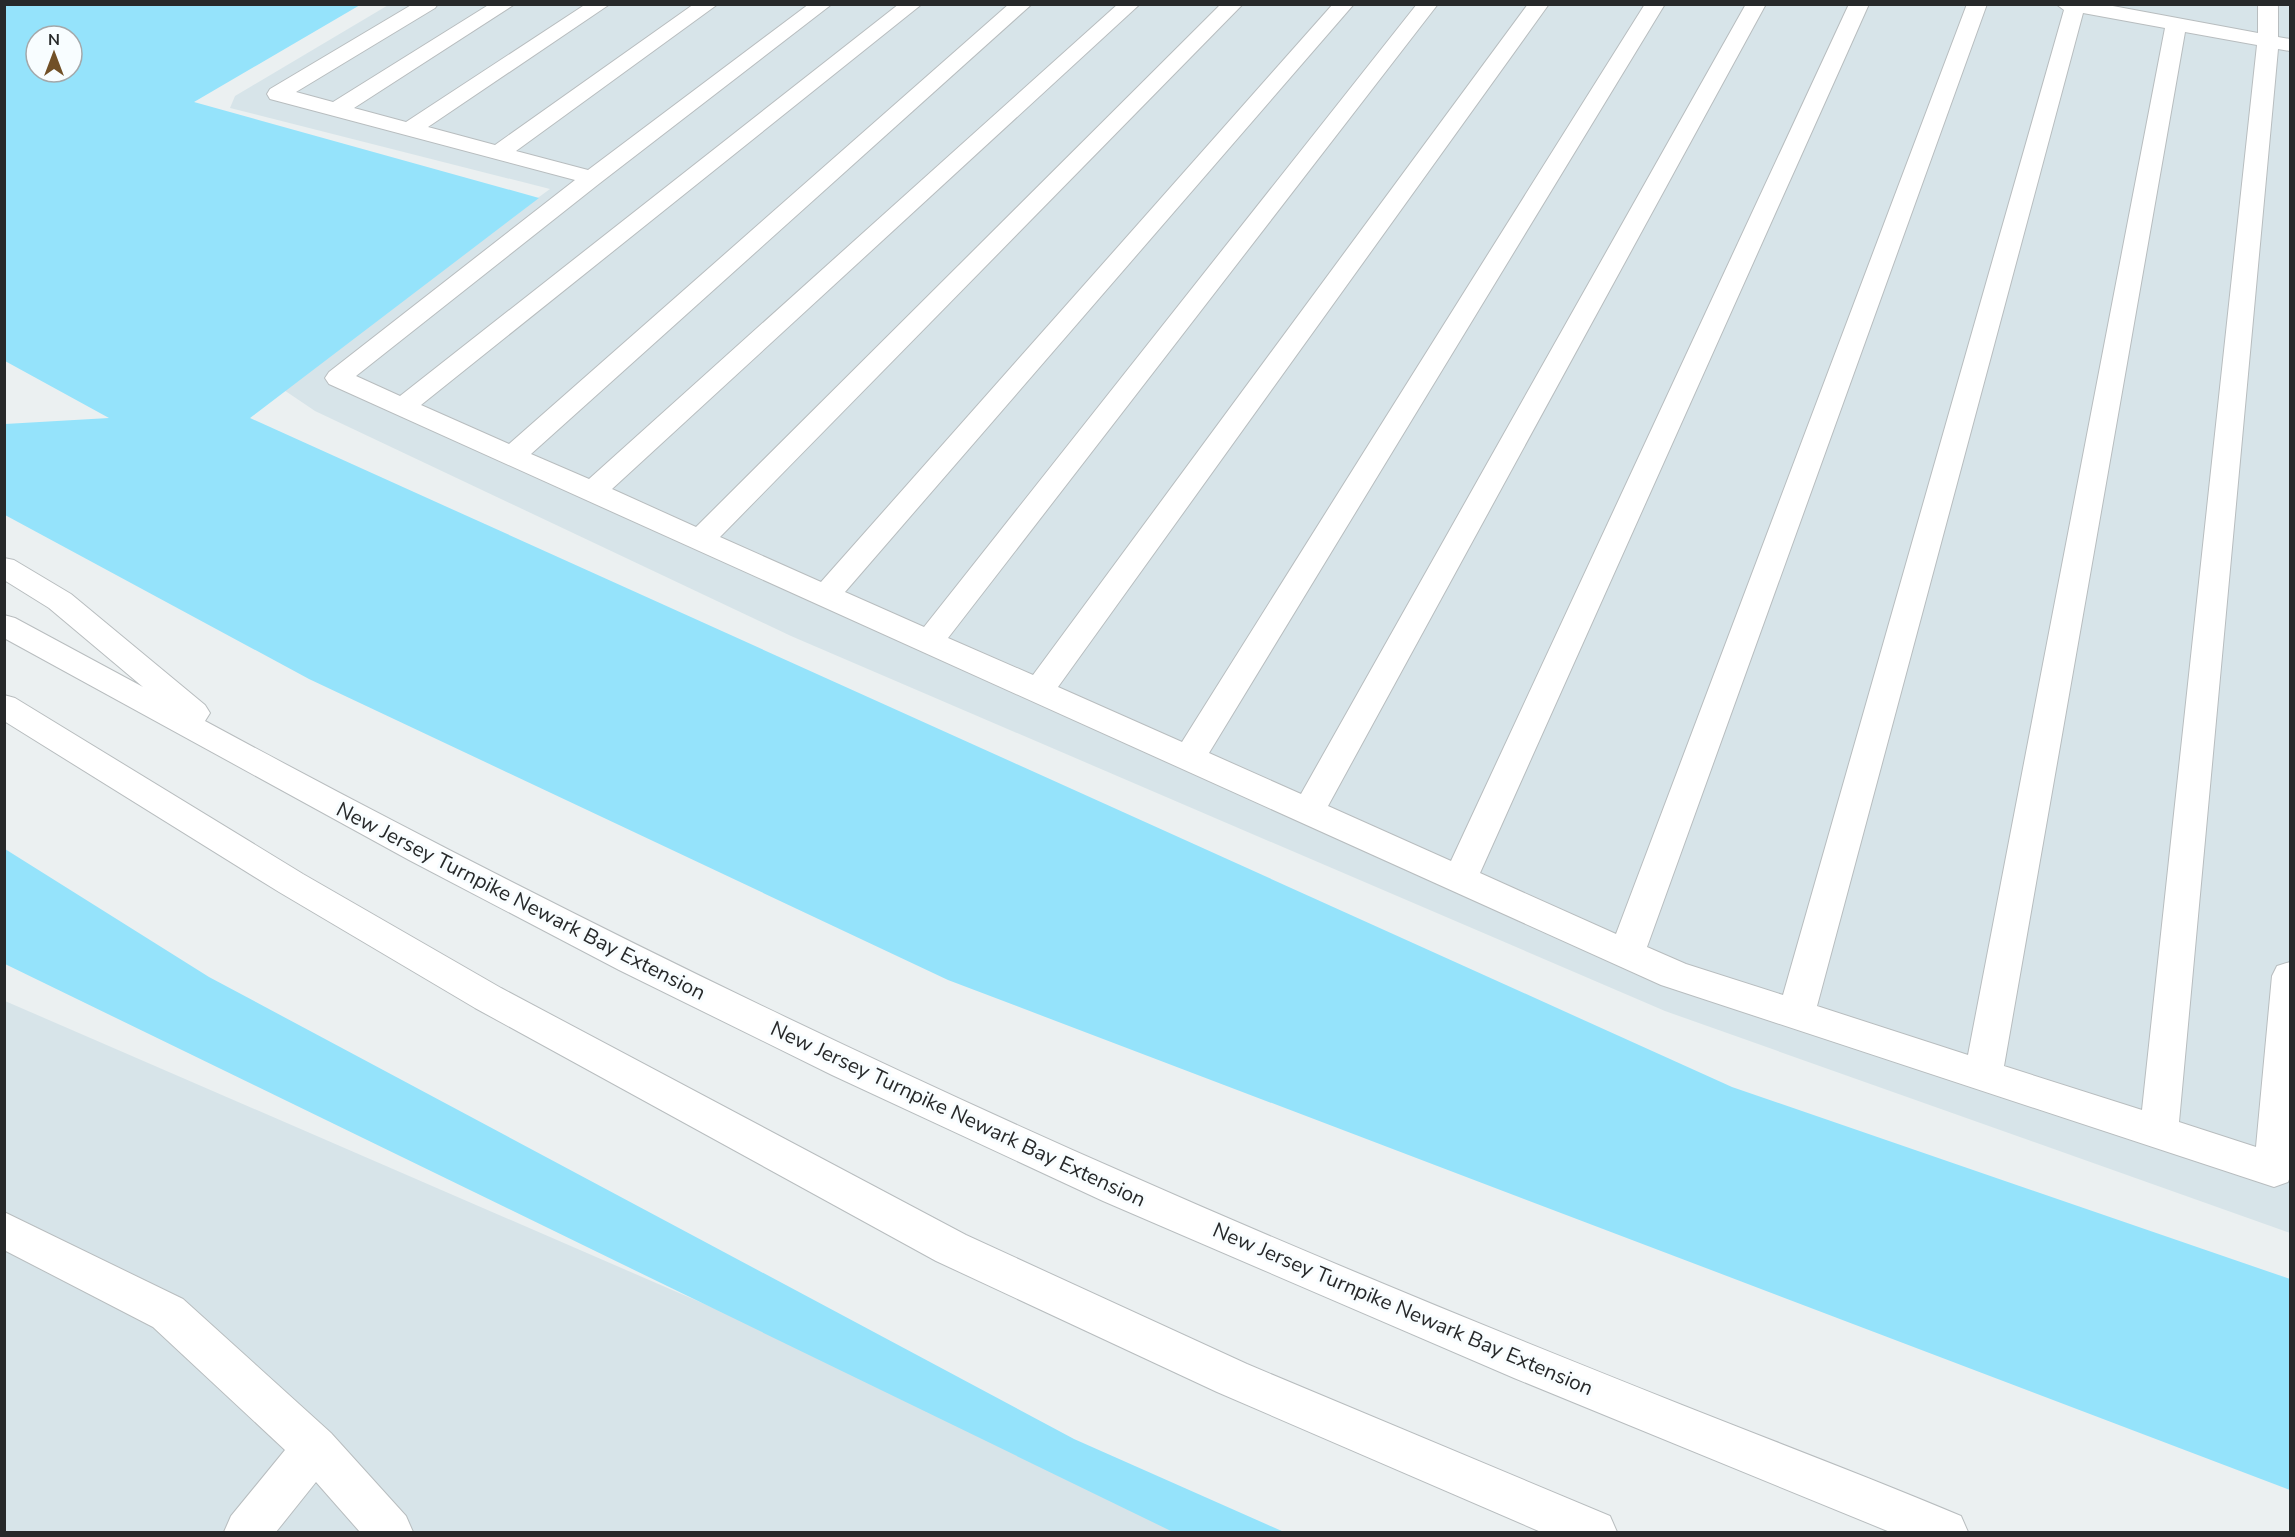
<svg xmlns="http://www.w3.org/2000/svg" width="2295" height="1537" viewBox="0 0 2295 1537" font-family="'Nunito Sans',sans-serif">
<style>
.built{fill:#d7e4e9}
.green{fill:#95e3fb;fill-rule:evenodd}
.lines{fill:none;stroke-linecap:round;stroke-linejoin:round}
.minor-casing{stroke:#b8bdbf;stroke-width:2}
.highway-casing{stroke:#b8bdbf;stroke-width:2}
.minor{fill:#fff;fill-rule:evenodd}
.highway{fill:#fff;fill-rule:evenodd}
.labels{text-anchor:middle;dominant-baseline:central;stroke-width:6;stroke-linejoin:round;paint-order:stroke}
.street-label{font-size:21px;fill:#27292a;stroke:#f8fdff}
</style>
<rect width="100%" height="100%" fill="#ebf0f1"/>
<path class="built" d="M 390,4 L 2290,5 L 2290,1233 L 1665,1011 L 791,636 L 315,411 L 278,386 L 550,189 L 230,108 L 235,96 Z
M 5,1001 L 1231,1532 L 5,1532 Z"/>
<path class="green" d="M 4,5 L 360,5 L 194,102 L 539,198 L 250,418 L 1732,1087 L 2290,1279 L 2290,1490 L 948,980 L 309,679 L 5,515 L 5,424 L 109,418 L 5,361 ZM 36,36 L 72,36 L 72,72 L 36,72 Z
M 5,849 L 209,977 L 1074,1439 L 1284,1532 L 1173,1532 L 5,964 Z"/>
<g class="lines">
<defs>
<path id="minor" d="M 413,4 L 438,4 L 435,8 L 296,92 L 333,102 L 490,4 L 515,4 L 354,108 L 406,122 L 586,4 L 610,4 L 428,127 L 495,145 L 694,4 L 718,4 L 516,151 L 588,170 L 809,4 L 832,4 L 600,183 L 356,376 L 400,396 L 899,4 L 922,4 L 421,405 L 509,444 L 1009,4 L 1032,4 L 531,454 L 589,479 L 1118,4 L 1140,4 L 612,489 L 696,527 L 1221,4 L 1243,4 L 720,537 L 821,582 L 1333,4 L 1354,4 L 845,592 L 924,627 L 1417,4 L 1438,4 L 948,638 L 1033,675 L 1528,4 L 1549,4 L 1058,687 L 1182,742 L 1645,4 L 1665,4 L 1209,753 L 1301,794 L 1746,4 L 1766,4 L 1328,806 L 1451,861 L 1849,4 L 1869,4 L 1480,873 L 1616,934 L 1967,4 L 1987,4 L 1647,947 L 1686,964 L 1783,995 L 2064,10 L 2056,4 L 2102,4 L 2258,33 L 2258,4 L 2278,4 L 2278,37 L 2290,39 L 2290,51 L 2278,49 L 2179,1122 L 2256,1147 L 2272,976 L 2277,966 L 2290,962 L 2290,1177 L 2288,1182 L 2274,1187 L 1661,985 L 329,384 L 325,378 L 329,372 L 575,180 L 270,99 L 267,94 L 270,89 ZM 2083,13 L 2165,28 L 1968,1055 L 1817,1006 ZM 2185,32 L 2257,45 L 2142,1110 L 2004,1066 Z
M 4,1212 L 183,1299 L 331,1433 L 406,1516 L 413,1532 L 360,1532 L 316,1482 L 276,1532 L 224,1532 L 231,1516 L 285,1450 L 153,1327 L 4,1250 Z"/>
<path id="highway" d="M 4,558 L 14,560 L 71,594 L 205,705 L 210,713 L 205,721 C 507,884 813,1036 1127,1174 C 1310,1255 1496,1331 1682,1405 C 1775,1442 1869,1477 1961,1516 L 1968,1532 L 1890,1532 L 1514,1378 L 1103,1201 L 832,1075 L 619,970 L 409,860 L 4,638 L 4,615 L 15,618 L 143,687 L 49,608 L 4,580 Z
M 4,695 L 15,698 L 303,874 L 501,988 L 966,1235 L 1247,1364 L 1610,1516 L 1617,1532 L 1541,1532 L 1217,1392 L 936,1261 L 475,1008 L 279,892 L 4,721 Z"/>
</defs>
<use href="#minor" class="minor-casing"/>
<use href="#highway" class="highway-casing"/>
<use href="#minor" class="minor"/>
<use href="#highway" class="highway"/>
</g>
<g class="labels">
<g class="street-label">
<text transform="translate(521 901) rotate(27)">New Jersey Turnpike Newark Bay Extension</text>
<text transform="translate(958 1114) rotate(25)">New Jersey Turnpike Newark Bay Extension</text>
<text transform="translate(1403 1309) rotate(23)">New Jersey Turnpike Newark Bay Extension</text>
</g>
</g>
<rect width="2295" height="1537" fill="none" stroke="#27292a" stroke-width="12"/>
<g transform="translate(54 54)"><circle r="28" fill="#f8fdff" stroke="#a4a8aa" stroke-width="1.5"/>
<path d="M0-4.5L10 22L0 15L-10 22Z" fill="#715027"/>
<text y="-9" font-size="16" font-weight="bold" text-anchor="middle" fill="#27292a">N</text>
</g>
</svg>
